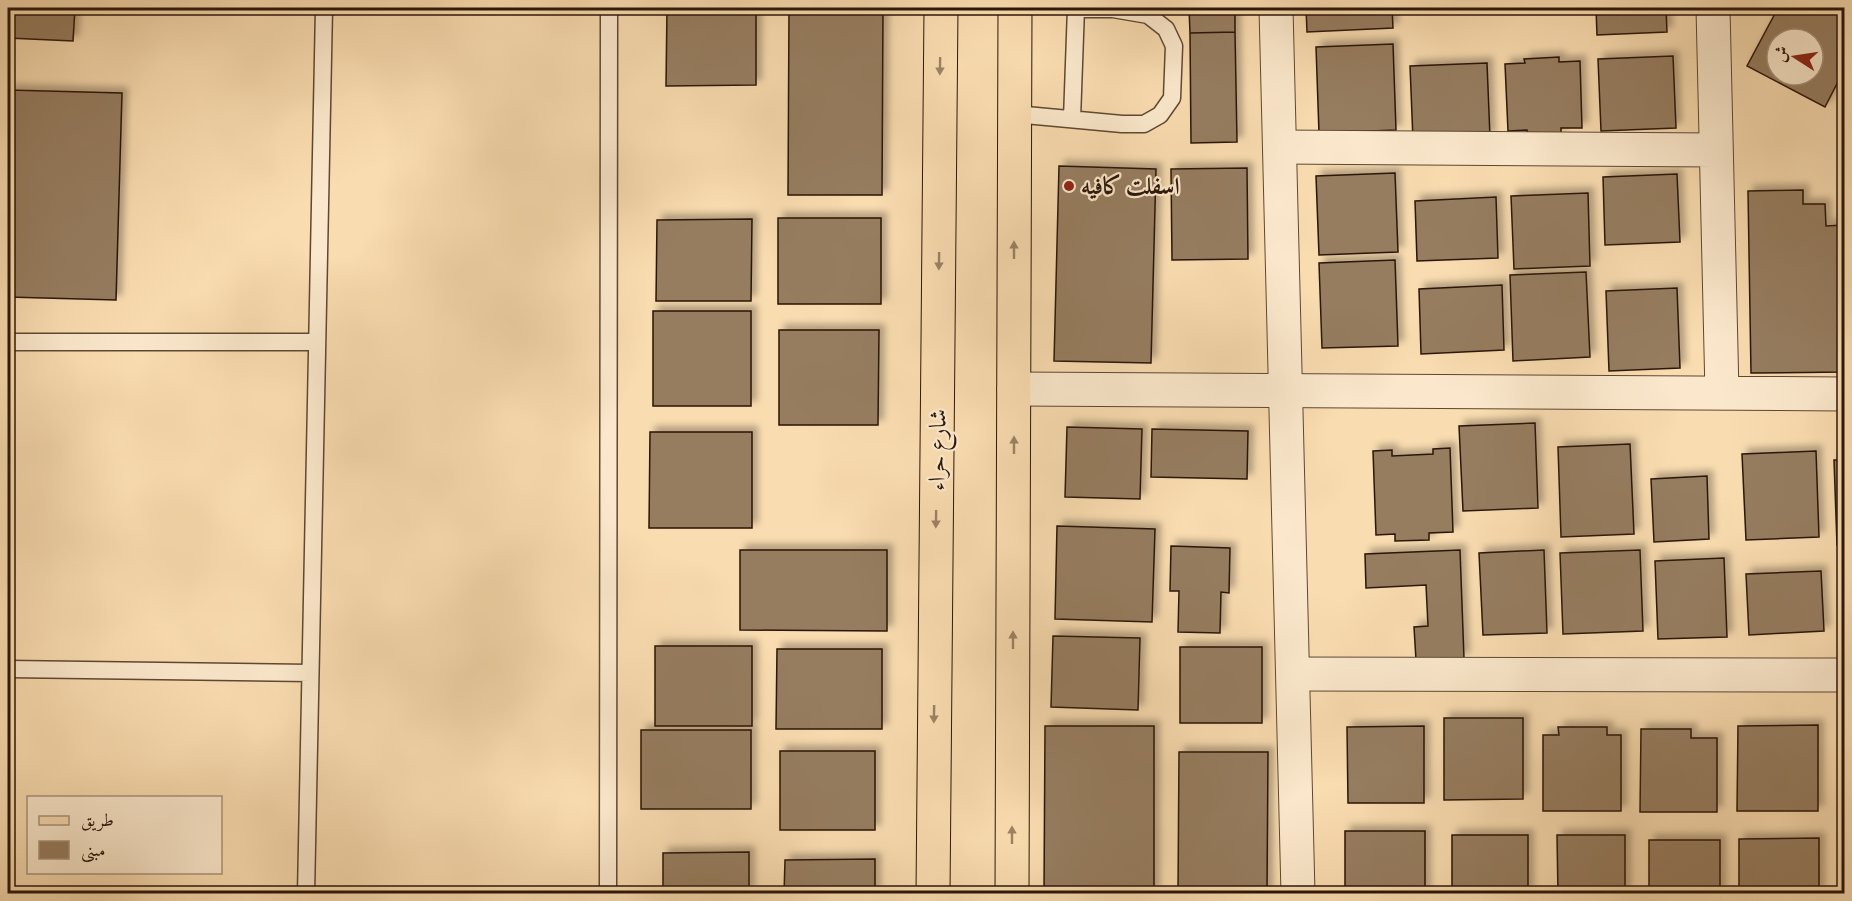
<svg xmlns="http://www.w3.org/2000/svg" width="1852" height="901" viewBox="0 0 1852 901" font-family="Alegreya,Amiri,serif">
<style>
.building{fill:#967d60;stroke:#2b1609;stroke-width:1.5;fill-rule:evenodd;filter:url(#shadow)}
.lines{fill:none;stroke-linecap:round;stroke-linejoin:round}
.service-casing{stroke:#5e4833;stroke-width:19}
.minor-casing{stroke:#5e4833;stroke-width:35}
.tertiary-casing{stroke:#5e4833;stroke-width:35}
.primary-casing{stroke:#2b1609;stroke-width:35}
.service{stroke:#fbe8cc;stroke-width:16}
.minor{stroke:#fbe8cc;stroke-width:33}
.tertiary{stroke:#fbe8cc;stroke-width:33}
.primary{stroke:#f9dcb0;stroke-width:33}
.oneway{fill:#9c8365}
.poi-dot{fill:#8f2418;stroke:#fbe8cc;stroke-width:2}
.labels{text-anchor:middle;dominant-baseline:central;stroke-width:4.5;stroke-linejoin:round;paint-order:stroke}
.poi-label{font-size:24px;font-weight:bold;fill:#2b1609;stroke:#fbe8cc;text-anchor:start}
.street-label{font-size:24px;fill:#2b1609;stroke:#fbe8cc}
</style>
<defs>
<filter id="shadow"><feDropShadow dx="5.5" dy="-5.5" stdDeviation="3" flood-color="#0004"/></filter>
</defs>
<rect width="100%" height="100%" fill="#f9dcb0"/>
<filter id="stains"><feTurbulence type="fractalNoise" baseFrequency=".00333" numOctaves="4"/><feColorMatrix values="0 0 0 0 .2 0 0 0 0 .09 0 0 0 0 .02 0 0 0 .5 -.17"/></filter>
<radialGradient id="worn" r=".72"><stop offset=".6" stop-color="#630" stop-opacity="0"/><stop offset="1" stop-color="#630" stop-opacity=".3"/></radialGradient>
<path class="building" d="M 8,8 L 83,8 L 75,8 L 73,41 L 8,38 Z
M 667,8 L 756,8 L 756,85 L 666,86 Z
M 789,8 L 883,8 L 882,195 L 788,195 Z
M 1189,8 L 1235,8 L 1235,32 L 1190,33 Z
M 1306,8 L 1392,8 L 1393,28 L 1307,32 Z
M 1596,8 L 1666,8 L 1667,32 L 1597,35 Z
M 1778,8 L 1844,8 L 1844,70 L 1825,107 L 1747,66 ZM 1777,39 L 1813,39 L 1813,75 L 1777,75 Z
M 1235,32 L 1237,142 L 1191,143 L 1190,33 Z
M 1393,44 L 1396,130 L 1319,133 L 1316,47 Z
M 1673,56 L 1676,128 L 1601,131 L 1598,59 Z
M 1559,57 L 1559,62 L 1580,61 L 1582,128 L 1561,128 L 1561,134 L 1528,135 L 1527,130 L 1508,131 L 1505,64 L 1525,63 L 1524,59 Z
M 1487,63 L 1490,137 L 1413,140 L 1410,66 Z
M 8,90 L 122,93 L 116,300 L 8,297 Z
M 1059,166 L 1156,169 L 1151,363 L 1054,361 Z
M 1247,168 L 1248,259 L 1172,260 L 1171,169 Z
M 1395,173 L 1398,252 L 1319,255 L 1316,176 Z
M 1677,174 L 1680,242 L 1605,245 L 1603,177 Z
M 1803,190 L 1803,204 L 1825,204 L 1826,226 L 1844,225 L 1844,372 L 1751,373 L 1748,191 Z
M 1588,193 L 1590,266 L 1514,269 L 1511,196 Z
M 1496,197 L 1498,258 L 1417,261 L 1415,201 Z
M 778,218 L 881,218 L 881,304 L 778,304 Z
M 752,219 L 751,301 L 656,301 L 657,220 Z
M 1395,260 L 1398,346 L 1322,348 L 1319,263 Z
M 1586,272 L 1590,357 L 1513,361 L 1510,275 Z
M 1502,285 L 1504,350 L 1421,354 L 1419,289 Z
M 1677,288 L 1680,368 L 1609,371 L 1606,291 Z
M 653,311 L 751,311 L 751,406 L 653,406 Z
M 779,330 L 879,330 L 878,425 L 779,425 Z
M 1535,423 L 1538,508 L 1463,511 L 1459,426 Z
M 1067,427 L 1142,429 L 1140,499 L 1065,497 Z
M 1152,429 L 1248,431 L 1247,479 L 1151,477 Z
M 650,432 L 752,432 L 752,528 L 649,528 Z
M 1630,444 L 1634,534 L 1561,537 L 1558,447 Z
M 1450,448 L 1453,532 L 1429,533 L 1429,540 L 1395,541 L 1395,534 L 1376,535 L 1373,451 L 1392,450 L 1392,456 L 1433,454 L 1433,449 Z
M 1816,451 L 1819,537 L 1746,540 L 1742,454 Z
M 1834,460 L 1844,460 L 1844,544 L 1837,545 Z
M 1707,476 L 1709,539 L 1654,542 L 1651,479 Z
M 1057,526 L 1155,529 L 1152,622 L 1055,619 Z
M 1171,546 L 1230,548 L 1229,593 L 1221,592 L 1220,633 L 1178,632 L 1179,591 L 1170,591 Z
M 740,550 L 887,550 L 887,631 L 740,630 Z
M 1460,550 L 1464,658 L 1416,660 L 1414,627 L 1428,626 L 1426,585 L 1366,588 L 1365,554 Z
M 1544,550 L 1547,633 L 1483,635 L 1479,553 Z
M 1640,550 L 1643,631 L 1563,634 L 1560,553 Z
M 1724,558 L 1727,637 L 1658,639 L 1655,561 Z
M 1839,568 L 1844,568 L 1844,655 L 1842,655 Z
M 1821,571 L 1824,631 L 1749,635 L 1746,574 Z
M 1053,636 L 1140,638 L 1138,710 L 1051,707 Z
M 655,646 L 752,646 L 752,726 L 655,726 Z
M 1180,647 L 1262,647 L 1262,723 L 1180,723 Z
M 777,649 L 882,649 L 882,729 L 776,729 Z
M 1444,718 L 1523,718 L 1523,799 L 1444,800 Z
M 1818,725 L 1818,811 L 1737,811 L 1738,726 Z
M 1045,726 L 1154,726 L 1154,894 L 1044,894 Z
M 1424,726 L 1424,803 L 1348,803 L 1347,727 Z
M 1558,727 L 1607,727 L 1607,735 L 1621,735 L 1621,811 L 1543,811 L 1543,735 L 1559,735 Z
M 1641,729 L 1691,729 L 1691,738 L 1717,738 L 1717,812 L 1640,812 Z
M 1841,729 L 1844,729 L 1844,818 L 1841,818 Z
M 641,730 L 751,730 L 751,809 L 641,809 Z
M 780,751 L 875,751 L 875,830 L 780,830 Z
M 1179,752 L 1268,752 L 1267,894 L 1178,894 Z
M 1345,831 L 1425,831 L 1425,894 L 1345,894 Z
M 1839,834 L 1844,834 L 1844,894 L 1839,894 Z
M 1452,835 L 1528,835 L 1528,894 L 1452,894 Z
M 1557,835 L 1625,835 L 1625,894 L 1558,894 Z
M 1819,838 L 1819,894 L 1739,894 L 1739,839 Z
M 1649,840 L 1720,840 L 1720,894 L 1649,894 Z
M 749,852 L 749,894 L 663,894 L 663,853 Z
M 875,859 L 875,894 L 784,894 L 785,860 Z"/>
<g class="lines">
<defs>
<path id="service" d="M 1015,114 L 1122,124 L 1144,124 L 1160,115 L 1172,98 L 1174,46 L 1166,29 L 1148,15 L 1113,9 L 1077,9
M 1072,119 L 1076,8
M 8,342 L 317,342
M 8,669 L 310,673
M 306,894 L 324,8
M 608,894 L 609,8"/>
<path id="minor" d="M 1713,8 L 1722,393
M 1280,147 L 1716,150
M 1014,389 L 1844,394
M 1293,674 L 1844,675"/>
<path id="tertiary" d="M 1276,8 L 1298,894"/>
<path id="primary" d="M 933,894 L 941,8
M 1012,894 L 1015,8"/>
</defs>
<use href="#service" class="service-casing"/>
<use href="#minor" class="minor-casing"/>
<use href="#tertiary" class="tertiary-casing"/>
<use href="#primary" class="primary-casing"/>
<use href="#service" class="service"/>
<use href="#minor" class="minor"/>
<use href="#tertiary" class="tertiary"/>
<use href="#primary" class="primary"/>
</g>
<defs><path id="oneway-solid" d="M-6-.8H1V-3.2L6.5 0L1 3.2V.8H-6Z" transform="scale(1.5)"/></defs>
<g class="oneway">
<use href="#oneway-solid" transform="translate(940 66) rotate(91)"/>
<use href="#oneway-solid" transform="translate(1014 250) rotate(-90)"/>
<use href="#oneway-solid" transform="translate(939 261) rotate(91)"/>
<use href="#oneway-solid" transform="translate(1014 445) rotate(-90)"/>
<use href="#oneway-solid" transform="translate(936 519) rotate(91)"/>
<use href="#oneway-solid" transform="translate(1013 640) rotate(-90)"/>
<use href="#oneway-solid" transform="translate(934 714) rotate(91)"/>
<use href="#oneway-solid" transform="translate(1012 835) rotate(-90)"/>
</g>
<circle class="poi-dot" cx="1069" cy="186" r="6"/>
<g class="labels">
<g class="poi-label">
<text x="1081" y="186">اسفلت كافيه</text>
</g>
<g class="street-label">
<text transform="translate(937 450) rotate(-89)">شارع حراء</text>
</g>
</g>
<rect width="1852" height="901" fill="none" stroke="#f9dcb0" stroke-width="30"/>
<rect x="9" y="9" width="1834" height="883" fill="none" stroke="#2b1609" stroke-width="3"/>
<rect x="15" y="15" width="1822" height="871" fill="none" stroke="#2b1609" stroke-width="1.5"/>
<rect x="27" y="796" width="195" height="78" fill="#fbe8cc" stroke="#a8947e" stroke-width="1.5"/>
<rect x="39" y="816" width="30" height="9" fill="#f9dcb0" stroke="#a8947e" stroke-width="1.5"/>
<text x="81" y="826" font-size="18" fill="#2b1609">طريق</text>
<rect x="39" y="841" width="30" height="18" fill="#967d60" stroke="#a8947e" stroke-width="1.5"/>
<text x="81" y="856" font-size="18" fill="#2b1609">مبنى</text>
<g transform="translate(1795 57) rotate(282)"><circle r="28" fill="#fbe8cc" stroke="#a8947e" stroke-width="1.5"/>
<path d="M0-4.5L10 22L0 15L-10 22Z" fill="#8f2418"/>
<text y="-9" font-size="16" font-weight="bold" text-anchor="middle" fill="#2b1609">ش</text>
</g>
<rect width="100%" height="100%" filter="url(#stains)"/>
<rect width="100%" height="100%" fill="url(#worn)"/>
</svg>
